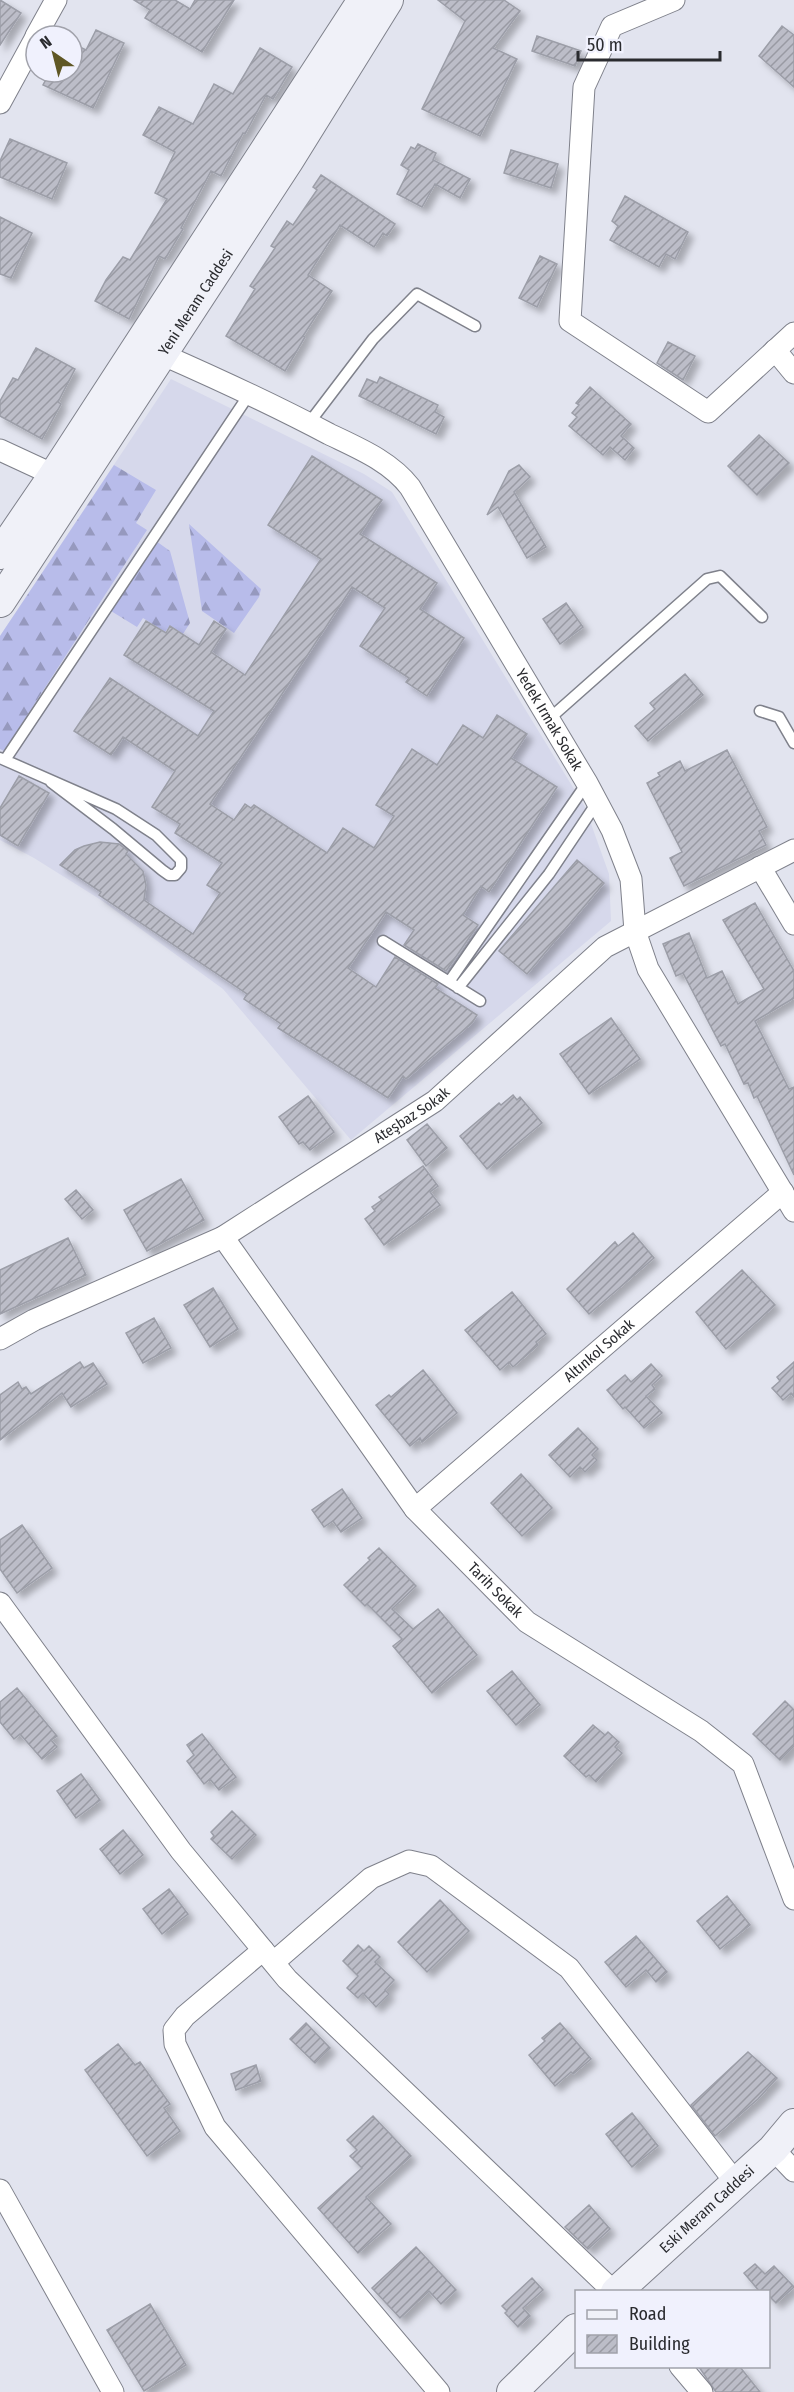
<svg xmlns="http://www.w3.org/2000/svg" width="794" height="2392" viewBox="0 0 794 2392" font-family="'Fira Sans Condensed',sans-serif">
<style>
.built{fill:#d6d8eb}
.forest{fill:url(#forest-firs)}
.building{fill:url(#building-hatch);stroke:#9c9ea8;stroke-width:1.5;filter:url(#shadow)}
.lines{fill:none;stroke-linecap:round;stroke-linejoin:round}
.lane-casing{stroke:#7f818b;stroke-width:13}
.street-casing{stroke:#7f818b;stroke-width:23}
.secondary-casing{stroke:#7f818b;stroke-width:32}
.lane{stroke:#fff;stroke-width:10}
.street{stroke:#fff;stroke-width:21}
.secondary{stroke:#f0f1f8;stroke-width:30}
.labels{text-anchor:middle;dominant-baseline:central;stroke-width:5;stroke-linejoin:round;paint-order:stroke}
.street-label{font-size:15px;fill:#2a2b2f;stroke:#f0f1fd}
</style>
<defs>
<pattern id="forest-firs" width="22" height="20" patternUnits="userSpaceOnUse" patternTransform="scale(1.5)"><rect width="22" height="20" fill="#b8bcea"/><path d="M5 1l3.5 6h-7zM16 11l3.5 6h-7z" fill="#9699be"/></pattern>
<pattern id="building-hatch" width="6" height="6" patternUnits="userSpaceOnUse" patternTransform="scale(1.5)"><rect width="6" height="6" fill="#bcbdc8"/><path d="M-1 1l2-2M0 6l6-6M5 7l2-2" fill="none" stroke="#999aa3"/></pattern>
<filter id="shadow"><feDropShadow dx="5.5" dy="5.5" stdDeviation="3" flood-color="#0004"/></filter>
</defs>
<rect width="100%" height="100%" fill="#e2e4ef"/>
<path class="built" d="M 171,379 L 364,474 L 392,492 L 585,807 L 609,874 L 611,921 L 351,1140 L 223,989 L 101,900 L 34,858 L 0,840 L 0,636 Z"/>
<path class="forest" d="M 114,465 L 156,490 L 136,523 L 147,530 L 4,751 L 0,749 L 0,636 Z
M 189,524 L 261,589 L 259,597 L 234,633 L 202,611 Z
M 156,541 L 170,551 L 190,623 L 183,634 L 170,626 L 165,632 L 143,618 L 137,627 L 111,611 Z"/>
<path class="building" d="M 0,0 L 21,13 L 0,45 Z
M 134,0 L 175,0 L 190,9 L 195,0 L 234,0 L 202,52 L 145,18 L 150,10 Z
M 438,0 L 504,0 L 520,11 L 493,48 L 517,59 L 480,136 L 422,109 L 465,21 Z
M 782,26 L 794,35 L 794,87 L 759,56 Z
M 96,30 L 124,43 L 93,108 L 43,85 L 50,72 L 72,72 L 72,60 L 78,46 L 86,50 Z
M 537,36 L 581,51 L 575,66 L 532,51 Z
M 260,48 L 292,67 L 273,99 L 266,95 L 245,134 L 243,133 L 221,176 L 211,171 L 181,228 L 183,229 L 165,259 L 159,256 L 129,319 L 95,301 L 106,280 L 123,257 L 130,260 L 167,199 L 155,193 L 175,152 L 143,135 L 159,107 L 193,124 L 214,84 L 233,94 Z
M 10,139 L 67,163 L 52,199 L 0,177 L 0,161 Z
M 418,144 L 436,153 L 433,160 L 470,179 L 460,198 L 435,184 L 422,207 L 397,194 L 409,170 L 401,165 L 411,147 L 415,149 Z
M 511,150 L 558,164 L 551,188 L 504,173 Z
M 321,175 L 395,224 L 387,236 L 383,233 L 374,247 L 340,225 L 308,275 L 332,291 L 303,336 L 305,337 L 285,371 L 226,336 L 255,289 L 250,286 L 275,248 L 271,246 L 287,221 L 293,225 L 317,190 L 313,187 Z
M 625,196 L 688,232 L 675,259 L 666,254 L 659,267 L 610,240 L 618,226 L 612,221 Z
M 0,217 L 32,233 L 11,278 L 0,274 Z
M 540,256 L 557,264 L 537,307 L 519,298 Z
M 668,342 L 695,356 L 683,380 L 657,363 Z
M 36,348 L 75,369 L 58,402 L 61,404 L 42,439 L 0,416 L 0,401 L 13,378 L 18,380 Z
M 380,377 L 438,405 L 435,412 L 444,417 L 436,434 L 359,396 L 367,379 L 377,383 Z
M 590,387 L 631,424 L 621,436 L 634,448 L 625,460 L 610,447 L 603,455 L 569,426 L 577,417 L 572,413 L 579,405 L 576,403 Z
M 759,435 L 789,463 L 757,495 L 728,466 Z
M 312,456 L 382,500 L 360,534 L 437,583 L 420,609 L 464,638 L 427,696 L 406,682 L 409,678 L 360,646 L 385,608 L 352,587 L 210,804 L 234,820 L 245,804 L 251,808 L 254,805 L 327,853 L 343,828 L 374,848 L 394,816 L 376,805 L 412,749 L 437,765 L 463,725 L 483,738 L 497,715 L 527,734 L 511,758 L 557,787 L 489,892 L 481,886 L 463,915 L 478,925 L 446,971 L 404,945 L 414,930 L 386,912 L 348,968 L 376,987 L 395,957 L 438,984 L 435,988 L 477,1015 L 472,1023 L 406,1079 L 403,1076 L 388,1098 L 278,1028 L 281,1024 L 244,999 L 247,994 L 99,895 L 101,892 L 60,865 L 75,850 L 84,846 L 100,842 L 119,844 L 128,851 L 126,854 L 143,871 L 146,885 L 144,900 L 193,934 L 220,893 L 207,885 L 222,863 L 175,833 L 180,824 L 152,807 L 175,771 L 123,737 L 111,755 L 74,731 L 110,678 L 198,736 L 214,711 L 124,655 L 146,621 L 166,633 L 170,626 L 199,645 L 214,621 L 226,629 L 211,652 L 245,675 L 321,559 L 268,525 Z
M 519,465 L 530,477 L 514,492 L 546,547 L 527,558 L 498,507 L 487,515 L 509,471 Z
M 566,603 L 583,627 L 560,644 L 543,619 Z
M 685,674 L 703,695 L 648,741 L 635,726 L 655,709 L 650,703 Z
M 727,750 L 767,827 L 759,831 L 766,845 L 684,886 L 670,858 L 682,852 L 647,783 L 660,776 L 658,773 L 680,761 L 685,771 Z
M 19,776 L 49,793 L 18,846 L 0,835 L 0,808 Z
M 577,860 L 604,883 L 527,974 L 499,951 Z
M 755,903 L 794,971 L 794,998 L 755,1021 L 789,1089 L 794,1087 L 794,1175 L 757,1096 L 754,1098 L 748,1083 L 744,1084 L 725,1044 L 721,1046 L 683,973 L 676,976 L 663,944 L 689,933 L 707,978 L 722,971 L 738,1004 L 764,989 L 723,920 Z
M 611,1018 L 640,1059 L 589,1094 L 560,1054 Z
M 513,1095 L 517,1100 L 520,1097 L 542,1123 L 487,1169 L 460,1136 L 499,1103 L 501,1105 Z
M 308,1096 L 334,1132 L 310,1150 L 303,1142 L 299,1144 L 279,1117 Z
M 427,1124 L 447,1148 L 426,1166 L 407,1140 Z
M 423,1166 L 438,1186 L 430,1192 L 440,1205 L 384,1245 L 365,1219 L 375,1211 L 372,1207 L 382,1200 L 379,1197 Z
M 181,1179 L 204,1220 L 147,1251 L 124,1210 Z
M 76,1190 L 93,1210 L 82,1219 L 65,1199 Z
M 633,1233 L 654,1258 L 589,1314 L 567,1289 L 615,1242 L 618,1246 Z
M 68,1238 L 86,1275 L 0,1314 L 0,1270 Z
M 742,1270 L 775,1305 L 726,1349 L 696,1312 Z
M 213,1288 L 238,1329 L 210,1347 L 184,1305 Z
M 512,1292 L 546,1334 L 536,1342 L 538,1345 L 513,1367 L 509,1362 L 500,1370 L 465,1330 Z
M 154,1318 L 171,1348 L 143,1363 L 126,1333 Z
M 80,1362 L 84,1368 L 93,1363 L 107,1384 L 71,1407 L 62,1393 L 0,1440 L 0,1395 L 18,1382 L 22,1389 L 26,1387 L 31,1394 Z
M 794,1362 L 794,1397 L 791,1393 L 783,1400 L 772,1388 L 780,1381 L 777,1377 Z
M 651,1364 L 662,1376 L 652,1385 L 655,1389 L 646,1396 L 662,1413 L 644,1428 L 625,1407 L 623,1409 L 607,1390 L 625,1375 L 631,1382 Z
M 423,1370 L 457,1413 L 422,1442 L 420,1438 L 410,1446 L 376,1405 L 389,1395 L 391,1397 Z
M 578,1428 L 598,1449 L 592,1455 L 597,1460 L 585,1472 L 580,1467 L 570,1477 L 549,1455 Z
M 521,1474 L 552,1508 L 522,1536 L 491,1503 Z
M 342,1489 L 362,1518 L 341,1532 L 333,1521 L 324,1527 L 312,1510 Z
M 22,1525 L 52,1568 L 17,1593 L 0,1569 L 0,1540 Z
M 379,1548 L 416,1586 L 392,1609 L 413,1629 L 438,1609 L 477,1655 L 432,1693 L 393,1646 L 402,1639 L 367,1604 L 365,1606 L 344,1585 L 370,1560 L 368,1558 Z
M 512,1671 L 540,1705 L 516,1725 L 487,1691 Z
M 17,1688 L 57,1736 L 51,1740 L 57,1747 L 42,1759 L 20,1734 L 14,1739 L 0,1722 L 0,1702 Z
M 785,1701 L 794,1710 L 794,1746 L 780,1760 L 753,1734 Z
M 593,1725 L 605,1735 L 608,1732 L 619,1742 L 615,1747 L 622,1753 L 596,1782 L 589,1775 L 586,1777 L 564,1756 Z
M 202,1734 L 236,1777 L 219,1790 L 210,1779 L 204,1784 L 187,1761 L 194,1755 L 187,1745 Z
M 81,1774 L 100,1800 L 76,1818 L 57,1791 Z
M 232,1811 L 256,1835 L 232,1859 L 211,1839 L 214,1836 L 211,1832 Z
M 123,1830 L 143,1855 L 120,1874 L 100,1849 Z
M 169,1889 L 188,1914 L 162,1934 L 143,1909 Z
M 727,1896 L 750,1925 L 720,1949 L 697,1921 Z
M 440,1900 L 469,1931 L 427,1972 L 398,1942 Z
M 636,1936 L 667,1972 L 656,1982 L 646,1970 L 626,1987 L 605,1962 Z
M 358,1945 L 364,1951 L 369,1946 L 380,1957 L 375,1962 L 394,1980 L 385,1990 L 389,1994 L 376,2007 L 363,1993 L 358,1998 L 347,1988 L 358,1976 L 343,1961 Z
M 306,2023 L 330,2048 L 315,2063 L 290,2039 Z
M 560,2023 L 591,2059 L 573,2074 L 571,2072 L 555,2086 L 529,2055 L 545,2041 L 542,2038 Z
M 118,2044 L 135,2065 L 140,2062 L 170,2104 L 164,2108 L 180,2131 L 147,2156 L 85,2070 Z
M 748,2052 L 777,2078 L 758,2099 L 715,2136 L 691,2105 Z
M 256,2065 L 261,2081 L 236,2090 L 231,2074 Z
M 632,2113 L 658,2146 L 632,2167 L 606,2134 Z
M 373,2116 L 411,2156 L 366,2197 L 391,2224 L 358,2253 L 318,2208 L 362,2168 L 350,2156 L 357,2150 L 347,2140 Z
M 589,2205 L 610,2229 L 588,2249 L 565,2227 Z
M 416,2247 L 456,2290 L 441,2304 L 429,2291 L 400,2318 L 372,2288 Z
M 755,2264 L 765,2274 L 774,2266 L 794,2287 L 776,2303 L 768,2295 L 768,2292 L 760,2292 L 744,2273 Z
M 532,2278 L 543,2290 L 523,2308 L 530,2316 L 518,2327 L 505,2313 L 507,2311 L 502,2306 Z
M 150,2304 L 186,2365 L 144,2391 L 107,2330 Z
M 699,2367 L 740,2367 L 760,2392 L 716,2392 Z"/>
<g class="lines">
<defs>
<path id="lane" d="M 309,423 L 373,339 L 417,294 L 475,326
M 760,711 L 779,717 L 794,743
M 549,719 L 707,579 L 720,576 L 762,617
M 0,758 L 116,809 L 156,835 L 181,860 L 181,868 L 175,875 L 169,875 L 162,870 L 113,829 L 51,782
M 5,760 L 250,393
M 383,941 L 480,1001
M 449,982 L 587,783
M 458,988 L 549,874 L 598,801"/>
<g id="street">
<path d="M 674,0 L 612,26 L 584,87 L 570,321 L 708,412 L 794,333"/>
<path d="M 36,36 L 56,0"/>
<path d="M 0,103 L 36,37"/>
<path d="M 775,350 L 794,373"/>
<path id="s1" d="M 161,354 C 218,379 274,405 329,434 C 358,448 390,461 410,487 L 587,783 L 612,830 L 631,879 L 635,931 L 648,969 L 794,1211"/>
<path d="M 0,450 L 54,475"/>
<path d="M 760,867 L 794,924"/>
<path id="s2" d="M 223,1237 L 415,1509 L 527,1622 L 701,1731 L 743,1764 L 794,1899"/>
<path id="s3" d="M 0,1339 L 34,1320 L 223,1237 L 435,1101 L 605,947 L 794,850"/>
<path id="s4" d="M 415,1509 L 783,1192"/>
<path d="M 0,1603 L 181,1851 L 287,1979 L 614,2292"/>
<path d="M 263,1950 L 185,2016 L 174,2030 L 175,2044 L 215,2127 L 439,2392"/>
<path d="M 274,1962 L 371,1878 L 409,1861 L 431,1866 L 569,1968 L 736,2183"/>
<path d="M 773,2149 L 794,2171"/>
<path d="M 0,2190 L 113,2392"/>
<path d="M 680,2366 L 702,2392"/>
</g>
<g id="secondary">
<path d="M 0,554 L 54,475 L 363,0"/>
<path id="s5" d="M 0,602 L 288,161 L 388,0"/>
<path id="s6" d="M 616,2292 L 773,2149 L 794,2124"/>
<path d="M 512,2392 L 576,2329"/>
</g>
</defs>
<use href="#lane" class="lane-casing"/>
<use href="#street" class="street-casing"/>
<use href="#secondary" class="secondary-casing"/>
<use href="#lane" class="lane"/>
<use href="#street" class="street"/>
<use href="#secondary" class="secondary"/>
</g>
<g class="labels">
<g class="street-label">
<text stroke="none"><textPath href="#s5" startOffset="358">Yeni Meram Caddesi</textPath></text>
<text stroke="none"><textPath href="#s1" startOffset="555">Yedek Irmak Sokak</textPath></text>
<text stroke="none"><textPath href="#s3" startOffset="470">Ateşbaz Sokak</textPath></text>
<text stroke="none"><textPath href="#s4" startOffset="243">Altınkol Sokak</textPath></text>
<text stroke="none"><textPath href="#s2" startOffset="447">Tarih Sokak</textPath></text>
<text stroke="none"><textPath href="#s6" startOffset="123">Eski Meram Caddesi</textPath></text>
</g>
</g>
<rect x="575" y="2290" width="195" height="78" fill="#f0f1fd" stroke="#a1a2ab" stroke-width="1.5"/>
<rect x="587" y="2310" width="30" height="9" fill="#f0f1f8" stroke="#a1a2ab" stroke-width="1.5"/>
<text x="629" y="2320" font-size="18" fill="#2a2b2f">Road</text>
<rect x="587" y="2335" width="30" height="18" fill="url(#building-hatch)" stroke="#a1a2ab" stroke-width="1.5"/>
<text x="629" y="2350" font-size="18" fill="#2a2b2f">Building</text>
<g transform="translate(54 54) rotate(325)"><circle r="28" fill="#f0f1fd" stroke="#a1a2ab" stroke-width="1.5"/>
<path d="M0-4.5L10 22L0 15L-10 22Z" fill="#5f5724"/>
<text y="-9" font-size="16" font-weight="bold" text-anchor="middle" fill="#2a2b2f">N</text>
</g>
<path d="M578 51v9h142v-9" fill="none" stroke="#2a2b2f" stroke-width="3"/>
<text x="587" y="51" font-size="18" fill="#2a2b2f" stroke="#f0f1fd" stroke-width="4.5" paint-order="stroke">50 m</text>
</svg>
